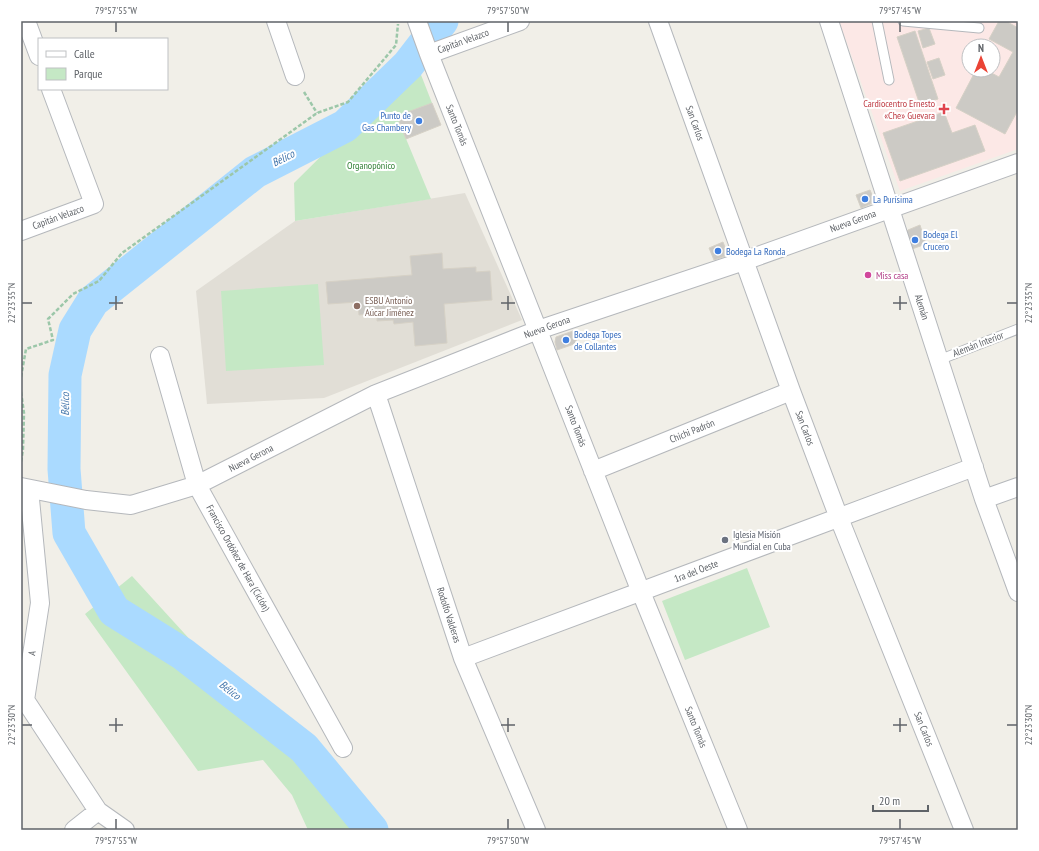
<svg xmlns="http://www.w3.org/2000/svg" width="1039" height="851" viewBox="0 0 1039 851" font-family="'PT Sans Narrow',sans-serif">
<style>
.education{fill:#e1ded6}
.medical{fill:#fce8e6;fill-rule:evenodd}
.green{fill:#c5e8c5}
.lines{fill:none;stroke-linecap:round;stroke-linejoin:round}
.river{stroke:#aadaff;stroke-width:33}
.building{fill:#cccac5;stroke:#d6d1c6}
.lane-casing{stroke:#b5b8bc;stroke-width:11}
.street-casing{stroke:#b5b8bc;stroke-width:20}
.path{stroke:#9cc7a9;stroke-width:2.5;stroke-dasharray:4 2;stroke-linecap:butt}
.lane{stroke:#fff;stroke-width:9}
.street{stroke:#fff;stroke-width:18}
.ticks{fill:none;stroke:#5f6368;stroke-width:1.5}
.health-dot{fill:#e0444e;stroke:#fff;stroke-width:1.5}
.shop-dot{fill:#3f7fe0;stroke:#fff;stroke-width:1.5}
.hotel-dot{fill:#d1479c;stroke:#fff;stroke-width:1.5}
.education-dot{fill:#8d6e63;stroke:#fff;stroke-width:1.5}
.worship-dot{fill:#6b7280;stroke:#fff;stroke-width:1.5}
.labels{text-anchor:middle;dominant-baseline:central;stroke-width:4;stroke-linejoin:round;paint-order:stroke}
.street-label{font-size:10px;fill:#5f6368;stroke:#fff}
.health-label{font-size:10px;fill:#be3a42;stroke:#fff;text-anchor:end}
.shop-label{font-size:10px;fill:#366cbe;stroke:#fff;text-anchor:start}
.park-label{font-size:10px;fill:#348238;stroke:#fff}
.hotel-label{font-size:10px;fill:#b23c85;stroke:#fff;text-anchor:start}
.education-label{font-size:10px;fill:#785e54;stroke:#fff;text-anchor:start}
.worship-label{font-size:10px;fill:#5b616d;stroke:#fff;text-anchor:start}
.water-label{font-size:11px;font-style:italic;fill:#4174aa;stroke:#fff}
.neatline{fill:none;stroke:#5f6368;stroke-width:1.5}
.ticks-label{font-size:10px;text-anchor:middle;fill:#5f6368}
</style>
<rect width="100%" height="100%" fill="#f1efe8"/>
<path class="education" d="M 465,193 L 522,320 L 324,398 L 207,404 L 196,291 L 295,221 Z"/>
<path class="medical" d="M 839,21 L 1018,21 L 1018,149 L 900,191 ZM 969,46 L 993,46 L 993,70 L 969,70 Z"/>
<path class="green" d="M 416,62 L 432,103 L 397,117 L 431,199 L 295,221 L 294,183 Z
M 318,284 L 324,365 L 226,371 L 221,291 Z
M 747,568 L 770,627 L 685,660 L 662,601 Z
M 132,576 L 215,667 L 304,737 L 390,830 L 308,830 L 292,795 L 263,760 L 198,771 L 85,614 Z"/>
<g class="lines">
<path class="river" d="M 372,830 L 304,748 L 183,654 L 114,611 L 69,533 L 64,469 L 65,375 L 75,330 L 93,301 L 255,172 L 345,126 L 408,65 L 442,21"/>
</g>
<path class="building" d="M 999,21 L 1006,21 L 1018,28 L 1018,110 L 1005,134 L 956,108 L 976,70 L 986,70 L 999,77 L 1013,52 L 989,39 Z
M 929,28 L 935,44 L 923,48 L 918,31 Z
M 915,31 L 938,99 L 920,105 L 897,37 Z
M 939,58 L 945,75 L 933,79 L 927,62 Z
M 432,103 L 441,125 L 406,139 L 397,116 Z
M 944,112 L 952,133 L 975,125 L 985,151 L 900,181 L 883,133 Z
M 870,190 L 875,202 L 861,208 L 856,195 Z
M 920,225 L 926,244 L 909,250 L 904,237 L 908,230 Z
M 723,242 L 728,255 L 714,260 L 709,248 Z
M 442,253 L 443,269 L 476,267 L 476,272 L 490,271 L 492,300 L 444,304 L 447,343 L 415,346 L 413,322 L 394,324 L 393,320 L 377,321 L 377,313 L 359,315 L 358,302 L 328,304 L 326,282 L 412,275 L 410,256 Z
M 573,331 L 577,343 L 557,350 L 555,342 L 556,337 Z"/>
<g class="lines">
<defs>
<path id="lane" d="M 877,21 L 889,80
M 903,21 L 979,28
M 939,360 L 1018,329"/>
<path id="street" d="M 26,21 L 39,56
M 276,21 L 295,76
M 417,21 L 429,54 L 641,592 L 738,830
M 658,21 L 791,391 L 839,518 L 964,830
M 829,21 L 984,499 L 1018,592
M 429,54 L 520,21
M 21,231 L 94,204 L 51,89
M 160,356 L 197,485 L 343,748
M 376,394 L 463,658 L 536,830
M 593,471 L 791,391
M 21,487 L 86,500 L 131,505 L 197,485 L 376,394 L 538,330 L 744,261 L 1018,163
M 29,489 L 40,603 L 25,700 L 98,811 L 125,830
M 984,499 L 1018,487
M 463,658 L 974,467
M 74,830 L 98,811"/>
</defs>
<use href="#lane" class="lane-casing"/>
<use href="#street" class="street-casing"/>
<path class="path" d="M 304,92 L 317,113
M 21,377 L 26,349 L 53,340 L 48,319 L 73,294 L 99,281 L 122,253 L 317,113 L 348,102 L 396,45 L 398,24
M 21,392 L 24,413 L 23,449 L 21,462"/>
<use href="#lane" class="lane"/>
<use href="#street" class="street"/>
</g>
<path class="ticks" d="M 116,22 L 116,32M 508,22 L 508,32M 900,22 L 900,32M 116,296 L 116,310M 508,296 L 508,310M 900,296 L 900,310M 22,303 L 32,303M 109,303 L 123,303M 501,303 L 515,303M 893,303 L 907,303M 1007,303 L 1017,303M 116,718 L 116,732M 508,718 L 508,732M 900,718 L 900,732M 22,725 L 32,725M 109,725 L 123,725M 501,725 L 515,725M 893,725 L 907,725M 1007,725 L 1017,725M 116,819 L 116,829M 508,819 L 508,829M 900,819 L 900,829"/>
<path class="health-dot" d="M942 103h4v4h4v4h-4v4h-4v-4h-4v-4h4z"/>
<g class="shop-dot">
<circle cx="419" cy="121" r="4"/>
<circle cx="865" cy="199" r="4"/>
<circle cx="915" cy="240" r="4"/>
<circle cx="718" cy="251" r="4"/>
<circle cx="566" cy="340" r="4"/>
</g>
<circle class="hotel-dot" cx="868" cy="275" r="4"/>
<circle class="education-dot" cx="357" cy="306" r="4"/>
<circle class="worship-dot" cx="725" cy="540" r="4"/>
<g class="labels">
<g class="street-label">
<text transform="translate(463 41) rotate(-20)">Capitán Velazco</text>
<text transform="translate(695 123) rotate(70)">San Carlos</text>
<text transform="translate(457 125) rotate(68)">Santo Tomás</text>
<text transform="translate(58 217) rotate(-20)">Capitán Velazco</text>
<text transform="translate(853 221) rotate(-20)">Nueva Gerona</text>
<text transform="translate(922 307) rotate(72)">Alemán</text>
<text transform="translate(547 327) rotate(-20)">Nueva Gerona</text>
<text transform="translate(978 344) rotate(-21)">Alemán Interior</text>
<text transform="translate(576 426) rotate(69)">Santo Tomás</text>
<text transform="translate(805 428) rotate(69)">San Carlos</text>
<text transform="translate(692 431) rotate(-22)">Chichi Padrón</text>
<text transform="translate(251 458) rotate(-27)">Nueva Gerona</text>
<text transform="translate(238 558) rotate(61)">Francisco Ordóñez de Hara (Ciclón)</text>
<text transform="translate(696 571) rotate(-21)">1ra del Oeste</text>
<text transform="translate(449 615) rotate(72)">Rodolfo Valderas</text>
<text transform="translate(32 653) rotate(-81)">A</text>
<text transform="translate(696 727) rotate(68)">Santo Tomás</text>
<text transform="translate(924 729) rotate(68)">San Carlos</text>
</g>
<g class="health-label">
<text x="935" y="103">Cardiocentro Ernesto<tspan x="935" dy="12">«Che» Guevara</tspan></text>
</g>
<g class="shop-label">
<text x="411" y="115" text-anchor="end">Punto de<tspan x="411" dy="12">Gas Chambery</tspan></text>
<text x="873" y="199">La Purísima</text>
<text x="923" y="234">Bodega El<tspan x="923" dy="12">Crucero</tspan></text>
<text x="726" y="251">Bodega La Ronda</text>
<text x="574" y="334">Bodega Topes<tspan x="574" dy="12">de Collantes</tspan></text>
</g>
<g class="park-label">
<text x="371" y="165">Organopónico</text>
</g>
<g class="hotel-label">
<text x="876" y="275">Miss casa</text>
</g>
<g class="education-label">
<text x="365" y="300">ESBU Antonio<tspan x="365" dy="12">Aúcar Jiménez</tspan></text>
</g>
<g class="worship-label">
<text x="733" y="534">Iglesia Misión<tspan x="733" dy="12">Mundial en Cuba</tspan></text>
</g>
<g class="water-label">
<text transform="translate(283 158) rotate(-27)">Bélico</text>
<text transform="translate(65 404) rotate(-89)">Bélico</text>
<text transform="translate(230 690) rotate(38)">Bélico</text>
</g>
</g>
<rect width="1039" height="851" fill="none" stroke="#ffffff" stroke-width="44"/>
<rect x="38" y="38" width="130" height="52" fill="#ffffff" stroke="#bfc1c3"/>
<rect x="46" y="51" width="20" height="6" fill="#ffffff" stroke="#bfc1c3"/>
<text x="74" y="58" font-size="12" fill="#5f6368">Calle</text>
<rect x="46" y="68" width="20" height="12" fill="#c5e8c5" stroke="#bfc1c3"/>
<text x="74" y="78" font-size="12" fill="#5f6368">Parque</text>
<g transform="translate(981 58)"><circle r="19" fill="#ffffff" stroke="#bfc1c3"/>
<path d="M0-3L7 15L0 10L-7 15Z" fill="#ea4335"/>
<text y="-6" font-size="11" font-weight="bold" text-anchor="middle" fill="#5f6368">N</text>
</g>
<path d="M873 805v6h55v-6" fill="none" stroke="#5f6368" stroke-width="2"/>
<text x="879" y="805" font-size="12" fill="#5f6368" stroke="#ffffff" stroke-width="3" paint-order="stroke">20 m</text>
<rect x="22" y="22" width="995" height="807" class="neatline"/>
<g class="ticks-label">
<text x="116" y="14">79°57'55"W</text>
<text x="508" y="14">79°57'50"W</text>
<text x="900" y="14">79°57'45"W</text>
<text transform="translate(11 303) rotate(-90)" y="4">22°23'35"N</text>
<text transform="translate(1028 303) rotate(-90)" y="4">22°23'35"N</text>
<text transform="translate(11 725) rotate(-90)" y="4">22°23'30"N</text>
<text transform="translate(1028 725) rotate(-90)" y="4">22°23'30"N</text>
<text x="116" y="844">79°57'55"W</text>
<text x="508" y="844">79°57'50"W</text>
<text x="900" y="844">79°57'45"W</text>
</g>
</svg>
